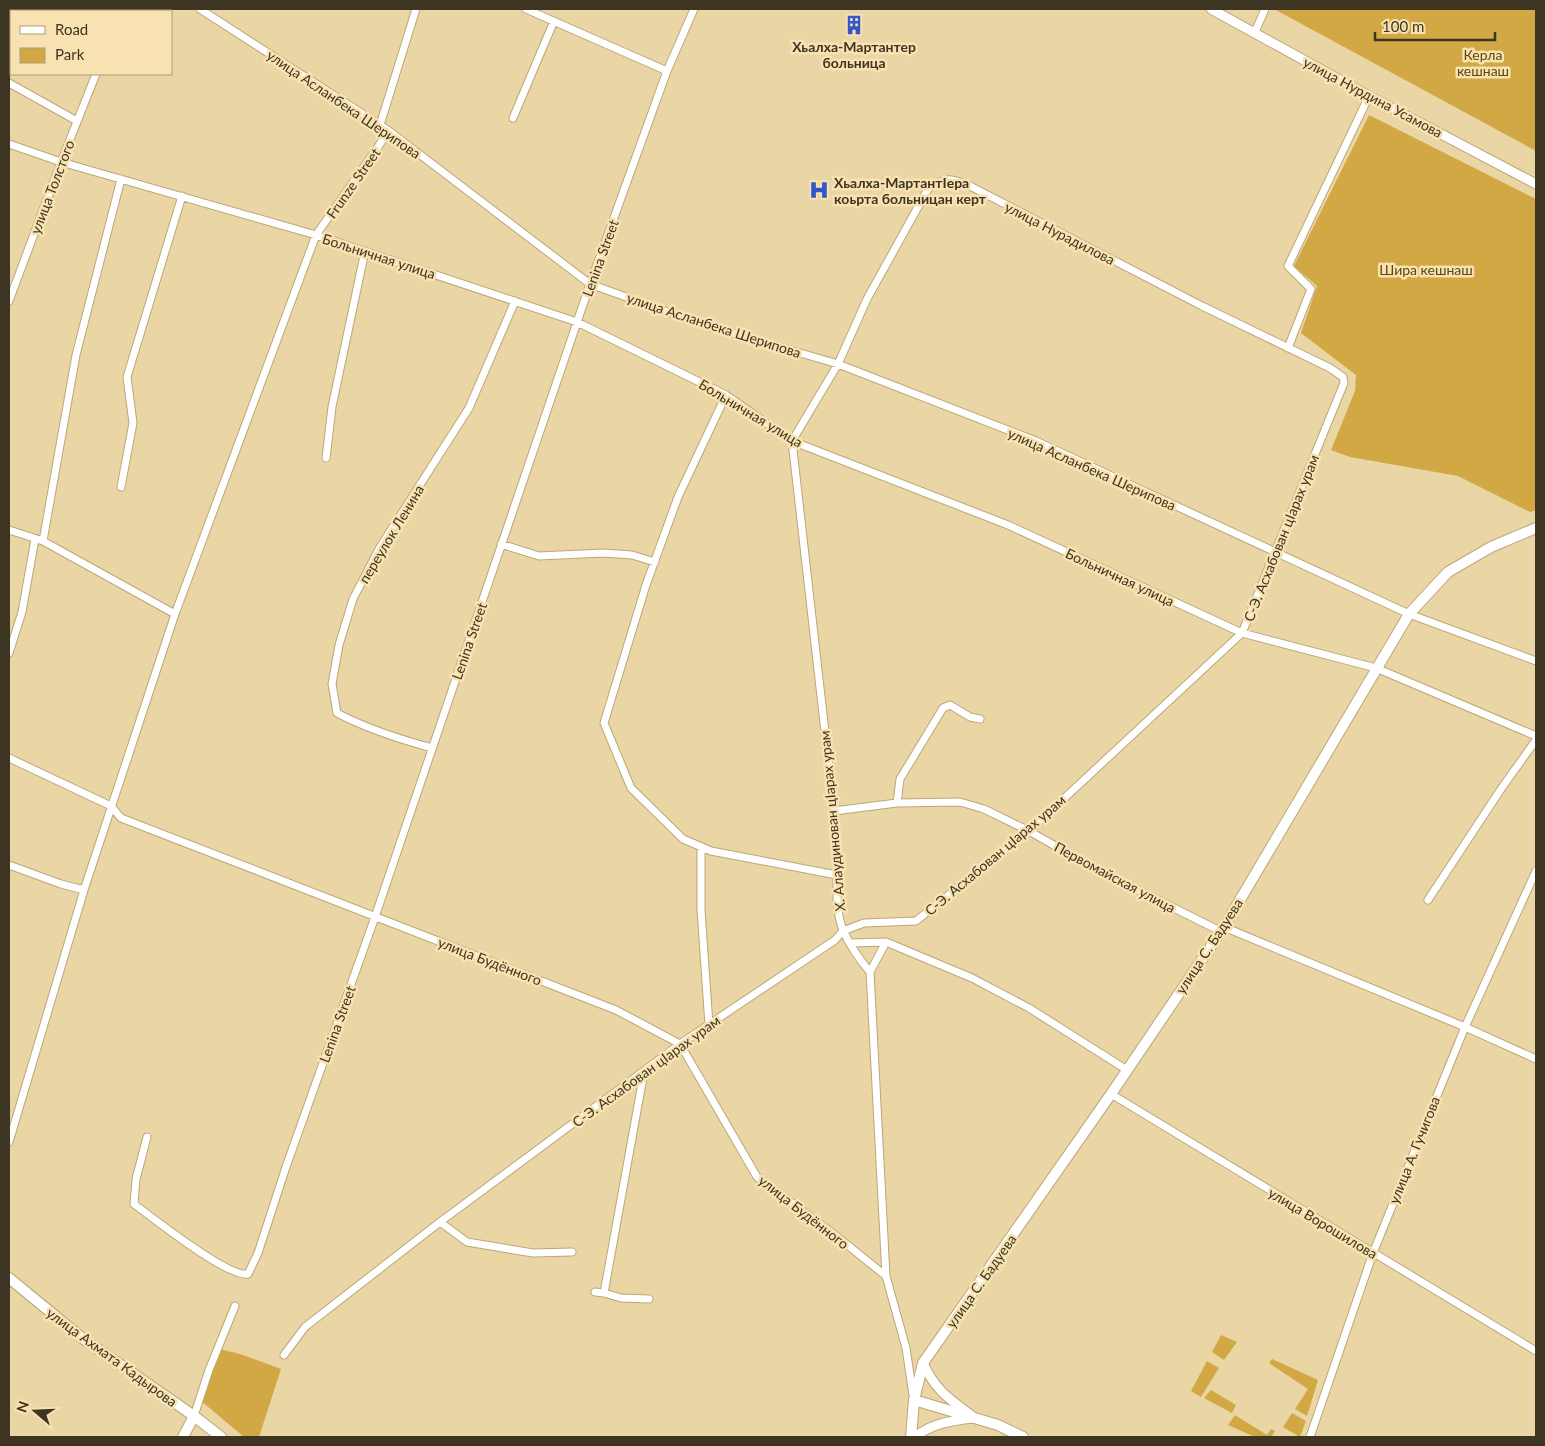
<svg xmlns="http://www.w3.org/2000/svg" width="1545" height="1446" viewBox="0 0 1545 1446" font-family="Lato,sans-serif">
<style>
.green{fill:#d1a843}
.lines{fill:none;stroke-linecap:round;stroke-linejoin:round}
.minor-casing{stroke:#bca778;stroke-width:9}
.tertiary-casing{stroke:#bca778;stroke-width:11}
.secondary-casing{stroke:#bca778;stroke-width:12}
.minor{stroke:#fff;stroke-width:7}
.tertiary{stroke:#fff;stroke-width:9}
.secondary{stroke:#fff;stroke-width:10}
.labels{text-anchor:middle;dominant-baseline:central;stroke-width:5;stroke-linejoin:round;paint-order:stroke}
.poi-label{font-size:14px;font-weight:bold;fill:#3d3522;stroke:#f8e2b1}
.park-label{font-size:14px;fill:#5d480f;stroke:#f8e2b1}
.street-label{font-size:14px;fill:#3d3522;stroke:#f8e2b1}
</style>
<rect width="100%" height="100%" fill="#ead5a4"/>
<path class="green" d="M 1274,9 L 1536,9 L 1536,151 Z
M 1369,115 L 1536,199 L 1536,510 L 1530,512 L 1458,476 L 1350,457 L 1331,450 L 1355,391 L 1356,375 L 1301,333 L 1317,286 L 1294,266 Z
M 1221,1335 L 1237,1342 L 1224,1360 L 1212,1352 Z
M 220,1349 L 240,1354 L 281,1369 L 259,1437 L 244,1437 L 200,1400 Z
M 1272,1359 L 1318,1380 L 1307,1416 L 1295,1409 L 1308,1389 L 1269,1363 Z
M 1207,1361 L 1219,1368 L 1201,1397 L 1191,1391 Z
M 1211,1390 L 1236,1405 L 1232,1413 L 1204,1398 Z
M 1292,1413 L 1306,1421 L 1300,1437 L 1283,1427 Z
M 1235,1415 L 1267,1435 L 1271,1429 L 1275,1431 L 1271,1437 L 1255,1437 L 1228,1425 Z"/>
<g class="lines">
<defs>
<path id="minor" d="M 200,9 L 389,131 L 590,284 L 704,325 L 838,364 L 1036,441 L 1409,614 L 1536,661
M 526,9 L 667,71
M 120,11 L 121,9
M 1255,32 L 1265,9
M 9,83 L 77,121
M 513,118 L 554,21
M 380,125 L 416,9
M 9,144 L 61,162 L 316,235 L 577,322 L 726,395 L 792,441 L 1008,525 L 1242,633 L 1376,668 L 1536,736
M 9,301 L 61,162 L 96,74
M 1288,348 L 1311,289 L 1288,266 L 1369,96
M 726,395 L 678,497 L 646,585 L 604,723 L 631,788 L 683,839 L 711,851 L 837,875
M 326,458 L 332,407 L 365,251
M 121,487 L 133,423 L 127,377 L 182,196
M 9,530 L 43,541 L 175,614
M 43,541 L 76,355 L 121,179
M 501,544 L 539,556 L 603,553 L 632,555 L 655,562
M 9,653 L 22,612 L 35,539
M 432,748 C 399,739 367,729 337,713 L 332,684 L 339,645 L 353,599 L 379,549 L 469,408 L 515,301
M 9,758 L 111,806 L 121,818 L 616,1010 L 680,1044 L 757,1177 L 835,1235 L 886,1276
M 897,803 L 900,779 L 943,708 L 950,705 L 970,717 L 980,719
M 834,811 L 897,803 L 960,802 L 984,809 L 1029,831 L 1092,867 L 1220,931
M 701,847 L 701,910 L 709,1025
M 9,865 L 61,884 L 84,890
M 1428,900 L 1501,789 L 1536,740
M 1224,927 L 1465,1027 L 1536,1059
M 851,943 L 886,942 L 972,978 L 1029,1008 L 1127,1070
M 870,972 L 886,942
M 1111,1094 L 1536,1351
M 147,1137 L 136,1179 L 134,1204 C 153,1218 228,1278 248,1274 L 258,1253 L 286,1167 L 375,917 L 590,284 L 667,71 L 694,9
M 9,1142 L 84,890 L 175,614 L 316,235 L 389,131
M 440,1222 L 467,1242 L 533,1253 L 572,1252
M 595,1292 L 604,1293 L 644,1072
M 604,1293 L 621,1298 L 649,1299
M 284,1355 L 305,1327 L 440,1222 L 680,1044 L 835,940 L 843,931 L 864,923 L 916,921 L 1029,831 L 1242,633 L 1344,383 L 1343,377 L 1330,368 L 1202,306 L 972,187 C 953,178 945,176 928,189 L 867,299 L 838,364 L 792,441 L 834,811 C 835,827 837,842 837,858 C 838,881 834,908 843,930 C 850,946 859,959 870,972 L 886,1276 L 906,1348 L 913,1395
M 194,1416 L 209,1370 L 235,1306
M 1310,1437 L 1373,1253 L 1465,1027 L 1536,871"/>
<path id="tertiary" d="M 1211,9 L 1369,96 L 1536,184
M 923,1363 C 935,1390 949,1399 972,1416
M 915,1437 C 932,1423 951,1421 973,1418"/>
<path id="secondary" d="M 9,1278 L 82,1338 L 194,1416 L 221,1437
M 914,1400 L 998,1425 L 1023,1437
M 183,1437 L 194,1416
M 911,1437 L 914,1400 L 923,1363 L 1111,1094 L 1224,927 L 1409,614 L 1448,572 L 1491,547 L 1536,528"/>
</defs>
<use href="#minor" class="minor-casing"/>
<use href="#tertiary" class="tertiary-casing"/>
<use href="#secondary" class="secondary-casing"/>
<use href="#minor" class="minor"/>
<use href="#tertiary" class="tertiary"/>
<use href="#secondary" class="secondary"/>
</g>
<defs>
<symbol id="building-bare" viewBox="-9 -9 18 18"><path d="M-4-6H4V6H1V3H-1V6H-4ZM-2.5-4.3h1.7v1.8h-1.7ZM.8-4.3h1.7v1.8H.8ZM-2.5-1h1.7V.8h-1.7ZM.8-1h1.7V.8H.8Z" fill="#3456c7" stroke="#f8e2b1" stroke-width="2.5" paint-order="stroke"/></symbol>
<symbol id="hospital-bare" viewBox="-9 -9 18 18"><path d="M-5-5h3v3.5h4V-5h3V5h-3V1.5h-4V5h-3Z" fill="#3456c7" stroke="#f8e2b1" stroke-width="2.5" paint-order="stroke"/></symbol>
</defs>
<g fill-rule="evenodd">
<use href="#building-bare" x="840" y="11" width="28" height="28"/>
<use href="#hospital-bare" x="805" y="176" width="28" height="28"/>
</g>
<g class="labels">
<g class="poi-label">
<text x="854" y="46">Хьалха-Мартантер<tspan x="854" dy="16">больница</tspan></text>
<text x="834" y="182" text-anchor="start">Хьалха-МартантIера<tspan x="834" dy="16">коьрта больницан керт</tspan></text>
</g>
<g class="park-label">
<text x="1483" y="54">Керла<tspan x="1483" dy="16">кешнаш</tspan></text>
<text x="1426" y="269">Шира кешнаш</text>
</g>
<g class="street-label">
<text transform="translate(1373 97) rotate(28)">улица Нурдина Усамова</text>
<text transform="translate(344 104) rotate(34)">улица Асланбека Шерипова</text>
<text transform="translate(353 183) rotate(-55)">Frunze Street</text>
<text transform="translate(52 187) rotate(-69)">улица Толстого</text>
<text transform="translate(1060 233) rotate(27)">улица Нурадилова</text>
<text transform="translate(379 256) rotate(18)">Больничная улица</text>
<text transform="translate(600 258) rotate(-70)">Lenina Street</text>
<text transform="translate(714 325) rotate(18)">улица Асланбека Шерипова</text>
<text transform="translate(751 413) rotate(31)">Больничная улица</text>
<text transform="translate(1092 469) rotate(24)">улица Асланбека Шерипова</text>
<text transform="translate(391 534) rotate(-59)">переулок Ленина</text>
<text transform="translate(1281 538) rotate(-68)">С-Э. Асхабован цIарах урам</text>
<text transform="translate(1120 577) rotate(25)">Больничная улица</text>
<text transform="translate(469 641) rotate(-71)">Lenina Street</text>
<text transform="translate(832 821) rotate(-95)">Х. Алаудинован цIарах урам</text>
<text transform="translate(995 855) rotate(-40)">С-Э. Асхабован цIарах урам</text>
<text transform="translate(1115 877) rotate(28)">Первомайская улица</text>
<text transform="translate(1209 946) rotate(-57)">улица С. Бадуева</text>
<text transform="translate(490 961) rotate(21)">улица Будённого</text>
<text transform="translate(337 1024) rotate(-70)">Lenina Street</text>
<text transform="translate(646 1071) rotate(-36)">С-Э. Асхабован цIарах урам</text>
<text transform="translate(1414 1150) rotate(-68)">улица А. Гучигова</text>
<text transform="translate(804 1212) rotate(38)">улица Будённого</text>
<text transform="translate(1323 1223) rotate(31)">улица Ворошилова</text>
<text transform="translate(981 1281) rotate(-55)">улица С. Бадуева</text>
<text transform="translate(112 1357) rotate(36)">улица Ахмата Кадырова</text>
</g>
</g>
<rect width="1545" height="1446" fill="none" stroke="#3d3522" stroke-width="20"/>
<rect x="10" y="10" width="162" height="65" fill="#f8e2b1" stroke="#ad9d78"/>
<rect x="20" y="26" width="25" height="8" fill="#ffffff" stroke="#ad9d78"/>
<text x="55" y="35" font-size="15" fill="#3d3522">Road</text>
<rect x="20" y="48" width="25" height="15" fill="#d1a843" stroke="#ad9d78"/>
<text x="55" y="60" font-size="15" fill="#3d3522">Park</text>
<g transform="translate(35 1411) rotate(289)" stroke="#f8e2b1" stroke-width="4" paint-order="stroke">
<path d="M0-4L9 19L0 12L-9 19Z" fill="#3d3522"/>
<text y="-8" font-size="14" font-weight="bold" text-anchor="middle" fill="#3d3522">N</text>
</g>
<path d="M1375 32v8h120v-8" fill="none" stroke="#3d3522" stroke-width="2.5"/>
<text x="1382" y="32" font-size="15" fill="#3d3522" stroke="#f8e2b1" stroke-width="4" paint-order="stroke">100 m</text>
</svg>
